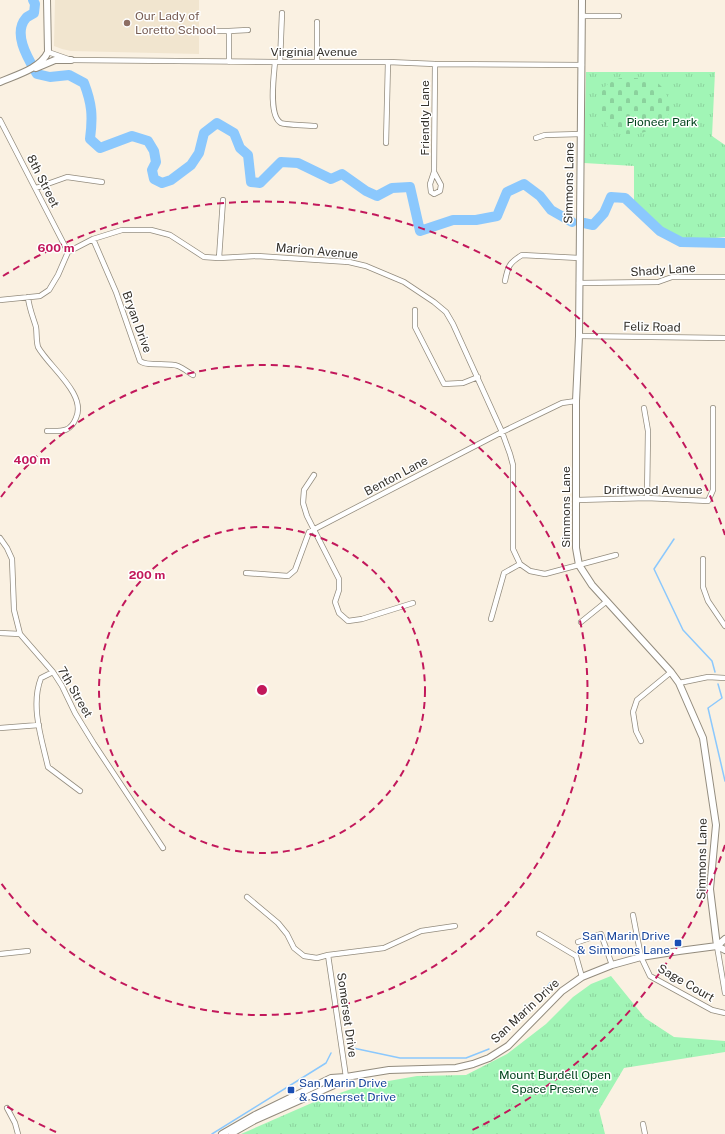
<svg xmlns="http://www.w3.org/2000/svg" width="725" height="1134" viewBox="0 0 725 1134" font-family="'Public Sans',sans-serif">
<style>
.built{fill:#f1e5cf}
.grass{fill:url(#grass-tufts)}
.cemetery{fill:url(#cemetery-stones)}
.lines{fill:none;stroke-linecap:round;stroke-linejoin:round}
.stream{stroke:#8bc8fd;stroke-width:1.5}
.river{stroke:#8bc8fd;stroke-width:10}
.street-casing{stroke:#938c7e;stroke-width:6}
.secondary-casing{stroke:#938c7e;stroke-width:8}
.street{stroke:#fff;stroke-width:4.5}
.secondary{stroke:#fff;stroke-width:6}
.ring{fill:none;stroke:#c2185b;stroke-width:2;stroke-dasharray:7 5}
.education-dot{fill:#8d6e63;stroke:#fff;stroke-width:1.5}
.transit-dot{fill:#1a4fb4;stroke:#fff;stroke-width:1.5}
.labels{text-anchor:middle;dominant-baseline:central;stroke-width:3;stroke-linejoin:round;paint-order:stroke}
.education-label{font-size:12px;fill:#785e54;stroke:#fff;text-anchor:start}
.street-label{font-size:12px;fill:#34312b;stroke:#fff}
.park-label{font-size:12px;fill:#00431c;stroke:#fff}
.transit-label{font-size:12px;fill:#164399;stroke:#fff;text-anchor:end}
.centre{fill:#c2185b;stroke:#fff;stroke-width:2}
.ring-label{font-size:12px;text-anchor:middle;font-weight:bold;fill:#c2185b;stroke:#fff;stroke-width:3;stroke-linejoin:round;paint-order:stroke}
</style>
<defs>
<pattern id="grass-tufts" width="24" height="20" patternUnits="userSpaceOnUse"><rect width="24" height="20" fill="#a1f5b6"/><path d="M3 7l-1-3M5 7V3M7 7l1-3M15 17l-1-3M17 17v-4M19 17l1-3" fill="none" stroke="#8bd29d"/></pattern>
<pattern id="cemetery-stones" width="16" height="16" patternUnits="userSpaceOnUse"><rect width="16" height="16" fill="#a1f5b6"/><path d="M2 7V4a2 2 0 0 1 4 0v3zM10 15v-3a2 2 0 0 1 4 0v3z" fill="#8bd29d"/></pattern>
</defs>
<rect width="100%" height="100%" fill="#faf1e2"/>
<path class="built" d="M 55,0 L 199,0 L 199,54 L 71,51 L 62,49 L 54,46 Z"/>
<path class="grass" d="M 586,72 L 715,72 L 712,136 L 725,145 L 725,237 L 715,238 L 696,244 L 676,240 L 659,225 L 645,221 L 634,209 L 634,166 L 584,163 Z
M 611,976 L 645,1018 L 674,1037 L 725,1041 L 725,1052 L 624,1068 L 599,1110 L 605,1134 L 241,1134 L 314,1102 L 360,1086 L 417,1076 L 466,1075 L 507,1054 L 546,1024 L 573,997 L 591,984 Z"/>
<path class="cemetery" d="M 620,78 C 642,78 663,75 669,102 C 670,108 669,117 665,122 C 663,124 659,126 657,127 C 643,135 620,138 607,126 C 603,122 600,115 598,110 C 601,91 600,86 620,78 Z"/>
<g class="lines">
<path class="stream" d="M 674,539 L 654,569 L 683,630 L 712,661 L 715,672
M 718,684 L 722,698 L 708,708 L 725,781
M 542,995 L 550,983
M 353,1048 L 400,1058 L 466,1058 L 489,1049
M 212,1134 L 326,1063 L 331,1053"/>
<path class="river" d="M 33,0 L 35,4 L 34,13 C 31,15 28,16 26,18 C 12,34 29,60 37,74 L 50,77 L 69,75 L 84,83 C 92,104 93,116 90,139 L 100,148 L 132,136 L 148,141 L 154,151 L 156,162 L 152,170 L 154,179 L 162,183 L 171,180 L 191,165 L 199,153 L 204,133 L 217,123 L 234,133 L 240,148 L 248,155 L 251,182 L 260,183 L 281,162 L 298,163 L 331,179 L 342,174 L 366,191 L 377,196 L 392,188 L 410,187 L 420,231 L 453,220 L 476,220 L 497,216 L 507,192 L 524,184 L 540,196 L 551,210 L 572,222
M 584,223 L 593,225 L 604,213 L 611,197 L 625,198 L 660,231 L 681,242 L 725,243"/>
<defs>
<path id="street" d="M 582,16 L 619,16
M 210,31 L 229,31
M 48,52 L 71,60 L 275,62 L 388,62 L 435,64 L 582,65
M 229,62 L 229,31 L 248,30
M 275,62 C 274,75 268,116 281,123 C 285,125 308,125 315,126
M 280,62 L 282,13
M 317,62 L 317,22
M 0,120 L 68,252
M 536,138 L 545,135 L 581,134
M 386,143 L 388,62
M 434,172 L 441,185 L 440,191 L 434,194 L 431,192 L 430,184 L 434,172 L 435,64
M 36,188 L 67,177 L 102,182
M 93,239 L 116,292 L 140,361 C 147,367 168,362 178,366 C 183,368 188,372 193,375
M 219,258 L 223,200
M 505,281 C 508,266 509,263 522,255 L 579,258
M 579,283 L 658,282 L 672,277 L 725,277
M 28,297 C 29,308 33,317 36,327 C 37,333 36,340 38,347 C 49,367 87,394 76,418 C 70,433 61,431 47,431
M 0,300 L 40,296 L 49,290 L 58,275 L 68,252 L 93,239 L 122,230 L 151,230 L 170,235 L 204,257 L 219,258 L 257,256 L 349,262 L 366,266 L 404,282 L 434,302 L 446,312 L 453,324 L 502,432 L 510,454 L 513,465 L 513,549 L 520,564 L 530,571 L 545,574 L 616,555
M 415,310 L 415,327 L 444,384 L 463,383 L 478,377
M 579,336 L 725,338
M 644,408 L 648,431 L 647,498
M 314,475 L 304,490 L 303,503 L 307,516 L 339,579 L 339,590 L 335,602 L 339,613 L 348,621 L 362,619 L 413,603
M 577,500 L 647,498 L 708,501 L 713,490 L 713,408
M 0,538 L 7,548 L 12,559 L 14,610 L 20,634 L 53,672 L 62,686 L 75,713 L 94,744 L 163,848
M 703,559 L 703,587 L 708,601 L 725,626
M 246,573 L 288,576 L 295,570 L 309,532 L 502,432 L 562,403 L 576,401
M 491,619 L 504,573 L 520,564
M 581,622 L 607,601
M 0,633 L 20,634
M 53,672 L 41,678 C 30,706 42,740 48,767 L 80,791
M 679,683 L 708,677 L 725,678
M 0,728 L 39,725
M 641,741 L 636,731 L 633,712 L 637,700 L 671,672
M 247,897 L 278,923 L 287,934 L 294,948 L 304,956 L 317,958 L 328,955 L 384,948 L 421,931 L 455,926
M 633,915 L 641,957 L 650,976 L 712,1010 L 725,1013
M 539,934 L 576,956 L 582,977
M 578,942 L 601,934 L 612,965
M 717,946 L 725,993
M 0,954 L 28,951
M 328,955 L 346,1077
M 7,1108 L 15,1123 L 18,1134
M 643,1124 L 645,1134"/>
<path id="secondary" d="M 582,0 L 579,336 L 576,401 L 576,548 L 579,565 L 592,585 L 671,672 L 679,683 L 703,738 L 716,825 L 710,889 L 717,946
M 36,68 L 55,60 L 71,60
M 0,82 C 16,75 40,69 48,52 L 47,0
M 717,946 L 725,939
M 232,1133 L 255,1120 L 334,1085 L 346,1077
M 222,1134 L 255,1115 L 331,1078 L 346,1077 L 389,1070 L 456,1068 L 473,1064 L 489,1058 L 508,1046 L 562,991 L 582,977 L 612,965 L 641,957 L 679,951 L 717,946 L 725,950"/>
</defs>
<use href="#street" class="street-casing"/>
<use href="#secondary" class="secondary-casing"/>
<use href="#street" class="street"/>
<use href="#secondary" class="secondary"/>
</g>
<g class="ring">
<circle cx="262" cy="690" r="163"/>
<path d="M1 497A325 325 0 1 1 1 883"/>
<path d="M725 845A488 488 0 0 1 468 1132M56 1132A488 488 0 0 1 3 1104M3 276A488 488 0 0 1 725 535"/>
</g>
<circle class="education-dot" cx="127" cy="23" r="4"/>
<g class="transit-dot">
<rect x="674" y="939" width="8" height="8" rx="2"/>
<rect x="287" y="1086" width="8" height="8" rx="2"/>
</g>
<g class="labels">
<g class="education-label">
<text x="135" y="16">Our Lady of<tspan x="135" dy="14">Loretto School</tspan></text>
</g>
<g class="street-label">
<text x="314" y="52">Virginia Avenue</text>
<text transform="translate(425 118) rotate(-90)">Friendly Lane</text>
<text transform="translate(43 181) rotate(63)">8th Street</text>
<text transform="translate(569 183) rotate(-89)">Simmons Lane</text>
<text transform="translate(317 251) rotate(5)">Marion Avenue</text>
<text transform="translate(663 270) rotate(-4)">Shady Lane</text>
<text transform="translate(137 322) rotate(70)">Bryan Drive</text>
<text transform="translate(652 327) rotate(1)">Feliz Road</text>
<text transform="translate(396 476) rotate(-28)">Benton Lane</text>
<text x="653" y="490">Driftwood Avenue</text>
<text transform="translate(566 507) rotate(-90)">Simmons Lane</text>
<text transform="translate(75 692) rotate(60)">7th Street</text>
<text transform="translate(702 859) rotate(-89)">Simmons Lane</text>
<text transform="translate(686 983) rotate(30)">Sage Court</text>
<text transform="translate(525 1011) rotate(-43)">San Marin Drive</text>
<text transform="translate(347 1015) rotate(82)">Somerset Drive</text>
</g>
<g class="park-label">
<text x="662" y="122">Pioneer Park</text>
<text x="555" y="1075">Mount Burdell Open<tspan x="555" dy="14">Space Preserve</tspan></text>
</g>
<g class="transit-label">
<text x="670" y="936">San Marin Drive<tspan x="670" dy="14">&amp; Simmons Lane</tspan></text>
<text x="299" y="1083" text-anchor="start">San Marin Drive<tspan x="299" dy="14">&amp; Somerset Drive</tspan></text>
</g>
</g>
<circle cx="262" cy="690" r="6" class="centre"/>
<g class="ring-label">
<text x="56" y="252">600 m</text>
<text x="32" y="464">400 m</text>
<text x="147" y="579">200 m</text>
</g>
</svg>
